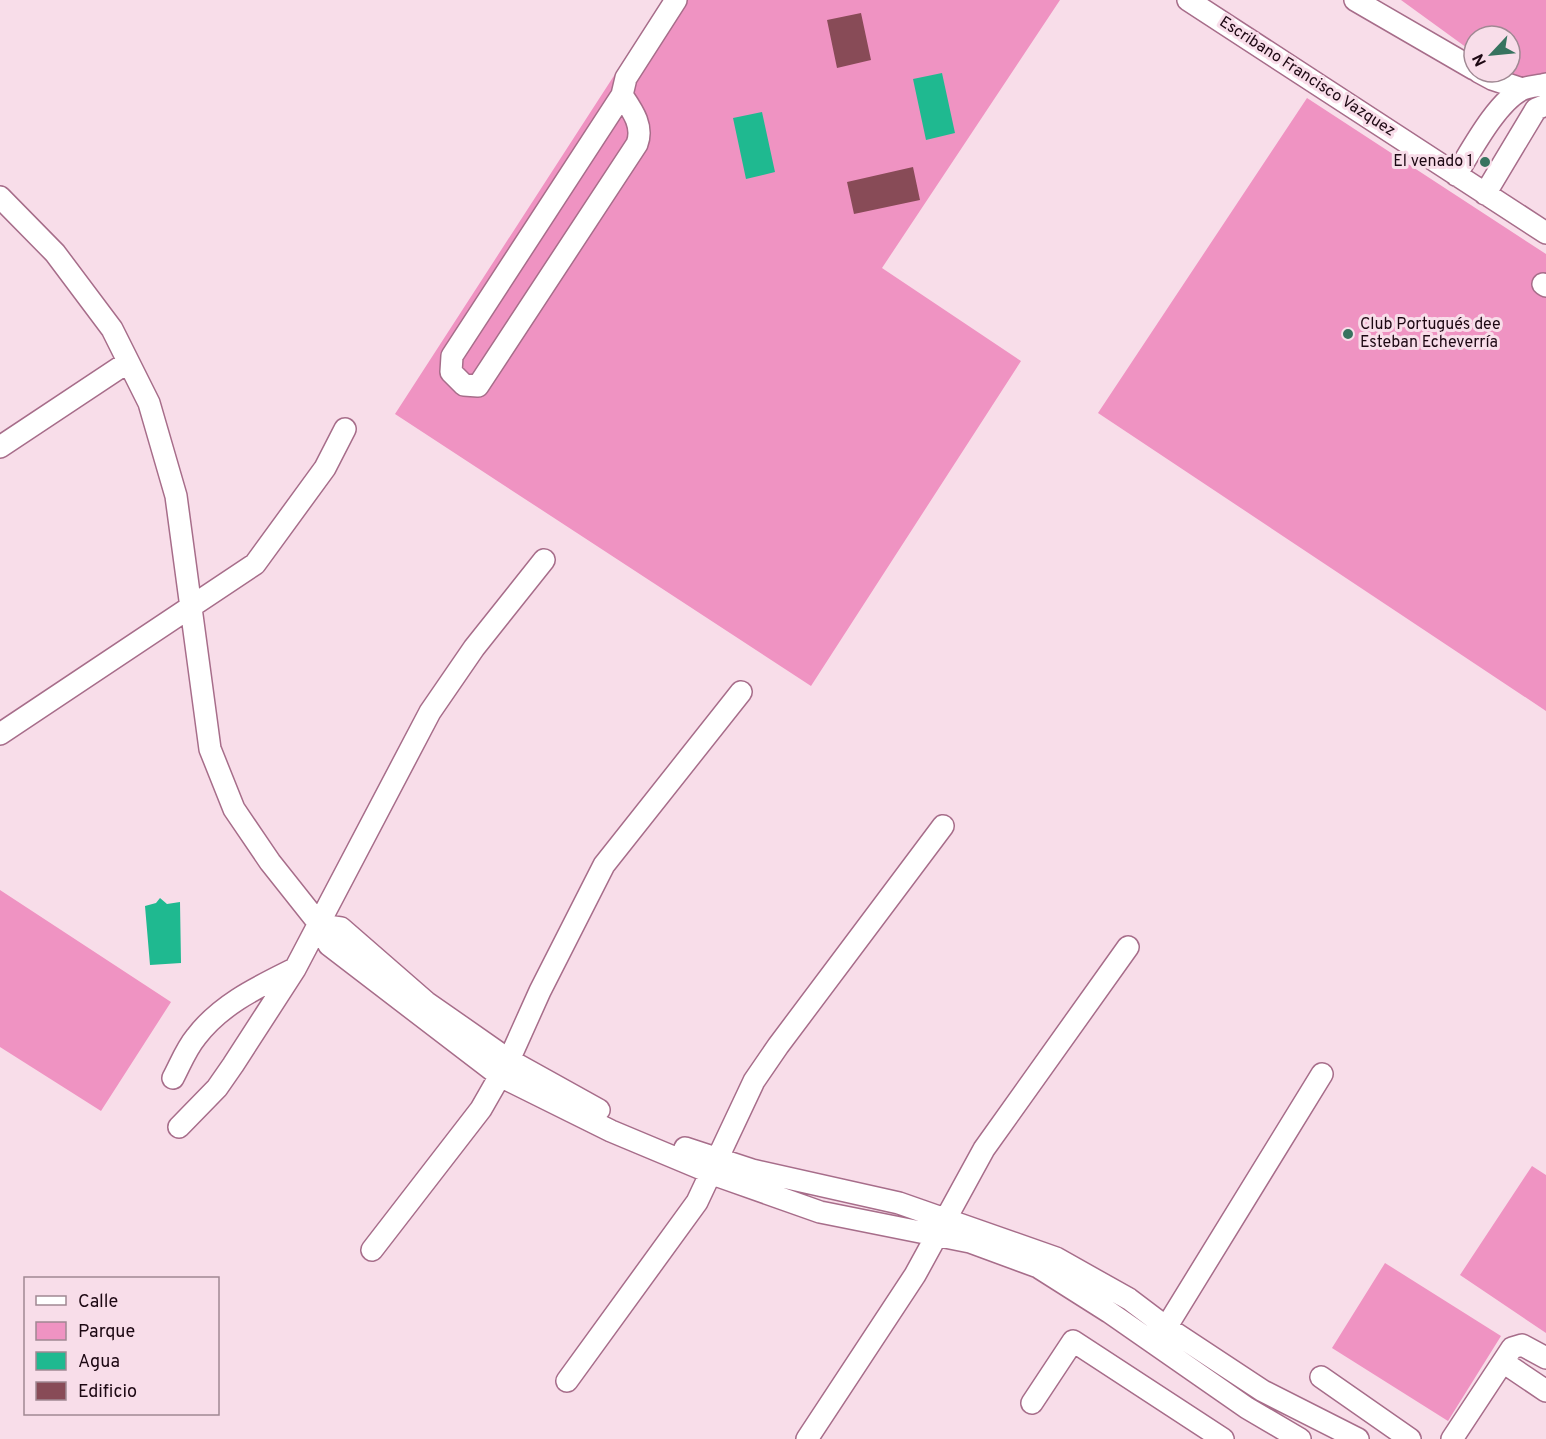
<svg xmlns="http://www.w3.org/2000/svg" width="1546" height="1439" viewBox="0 0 1546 1439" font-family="Overpass,sans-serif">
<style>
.green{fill:#ef93c2}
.water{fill:#1fb990}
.building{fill:#884b57}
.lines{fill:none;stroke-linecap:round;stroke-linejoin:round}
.minor-casing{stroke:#a76d8a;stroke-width:24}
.minor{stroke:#fff;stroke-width:21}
.poi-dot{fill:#37735f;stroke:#f8dde9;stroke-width:2}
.labels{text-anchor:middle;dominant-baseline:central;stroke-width:6;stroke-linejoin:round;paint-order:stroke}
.street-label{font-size:16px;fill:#1d0813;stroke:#f8dde9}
.poi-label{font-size:16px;fill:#1d0813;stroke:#f8dde9;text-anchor:end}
</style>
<rect width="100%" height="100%" fill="#f8dde9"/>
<path class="green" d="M 663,0 L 1060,0 L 882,268 L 1021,361 L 811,686 L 395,414 Z
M 1401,0 L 1546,0 L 1546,75 L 1515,78 L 1505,72 L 1510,72 L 1510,36 L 1474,36 L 1474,53 Z
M 1307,98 L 1546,254 L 1546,711 L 1098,413 Z
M 0,890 L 171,1002 L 101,1111 L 0,1047 Z
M 1532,1166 L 1546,1175 L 1546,1333 L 1460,1275 Z
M 1385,1263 L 1501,1336 L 1448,1421 L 1332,1348 Z"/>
<path class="water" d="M 942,73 L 955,133 L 926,140 L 913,79 Z
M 762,112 L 775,172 L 746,179 L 733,118 Z
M 160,898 L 167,904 L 180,902 L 181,963 L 150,965 L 145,906 L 156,903 Z"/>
<path class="building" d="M 861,13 L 871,60 L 837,68 L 827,20 Z
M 913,167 L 920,200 L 854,214 L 847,182 Z"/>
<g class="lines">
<defs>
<path id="minor" d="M 1188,0 L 1546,233
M 1355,0 L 1474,69
M 1479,72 L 1492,79 L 1522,89
M 622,95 L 452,356 L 451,372 L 464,385 L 478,386 L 637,144 C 644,126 632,110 622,95 L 626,78 L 676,0
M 1456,175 C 1471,151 1497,101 1523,89 C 1529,86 1539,86 1546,84
M 1485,194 L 1536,109 L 1546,105
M 0,197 L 55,253 L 112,329 L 149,403 L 176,496 L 210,749 L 234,809 L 270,862 L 320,925 L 329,945 L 500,1076 L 611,1131 L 721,1177 L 820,1212 L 970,1242 L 1038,1267 L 1109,1312 L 1247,1408 L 1300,1439
M 1543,284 L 1546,286
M 0,447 L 128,362
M 0,734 L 255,564 L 325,468 L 345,429
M 320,925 L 341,928 L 426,1002 L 509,1060 L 599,1110
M 173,1078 C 180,1065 186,1049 196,1037 C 221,1004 258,987 294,969
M 179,1127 L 217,1088 L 233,1065 L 295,969 L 430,712 L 474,648 L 544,560
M 685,1148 L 752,1170 L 899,1203 L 1056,1258 L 1129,1299 L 1166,1327 L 1263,1391 L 1358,1439
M 372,1250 L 481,1109 L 509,1060 L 540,991 L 604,865 L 741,692
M 1159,1339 L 1322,1074
M 1503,1362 L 1546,1391
M 1321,1377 L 1410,1439
M 567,1381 L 697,1202 L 754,1081 L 778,1046 L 943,826
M 1032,1403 L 1073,1341 L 1223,1439
M 807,1439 L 915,1275 L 984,1149 L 1128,947
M 1452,1439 L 1512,1348 L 1522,1345 L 1546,1358"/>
</defs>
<use href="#minor" class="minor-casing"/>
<use href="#minor" class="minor"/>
</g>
<g class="poi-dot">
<circle cx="1485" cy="162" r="6"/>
<circle cx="1348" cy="334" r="6"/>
</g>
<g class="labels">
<g class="street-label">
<text transform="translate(1307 77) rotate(33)">Escribano Francisco Vazquez</text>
</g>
<g class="poi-label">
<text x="1473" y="162">El venado 1</text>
<text x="1360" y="325" text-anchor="start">Club Portugués dee<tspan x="1360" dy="18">Esteban Echeverría</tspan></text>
</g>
</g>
<rect x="24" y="1277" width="195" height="138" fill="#f8dde9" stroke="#a08893" stroke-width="1.5"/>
<rect x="36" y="1296" width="30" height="9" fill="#ffffff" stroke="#a08893" stroke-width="1.5"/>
<text x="78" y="1307" font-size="18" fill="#1d0813">Calle</text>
<rect x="36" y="1322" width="30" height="18" fill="#ef93c2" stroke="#a08893" stroke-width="1.5"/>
<text x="78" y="1337" font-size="18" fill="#1d0813">Parque</text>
<rect x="36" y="1352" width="30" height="18" fill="#1fb990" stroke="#a08893" stroke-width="1.5"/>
<text x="78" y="1367" font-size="18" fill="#1d0813">Agua</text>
<rect x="36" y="1382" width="30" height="18" fill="#884b57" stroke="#a08893" stroke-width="1.5"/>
<text x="78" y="1397" font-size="18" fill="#1d0813">Edificio</text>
<g transform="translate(1492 54) rotate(244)"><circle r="28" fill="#f8dde9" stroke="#a08893" stroke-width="1.5"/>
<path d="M0-4.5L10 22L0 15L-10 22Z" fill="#37735f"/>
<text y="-9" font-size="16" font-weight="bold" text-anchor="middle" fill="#1d0813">N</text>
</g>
</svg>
